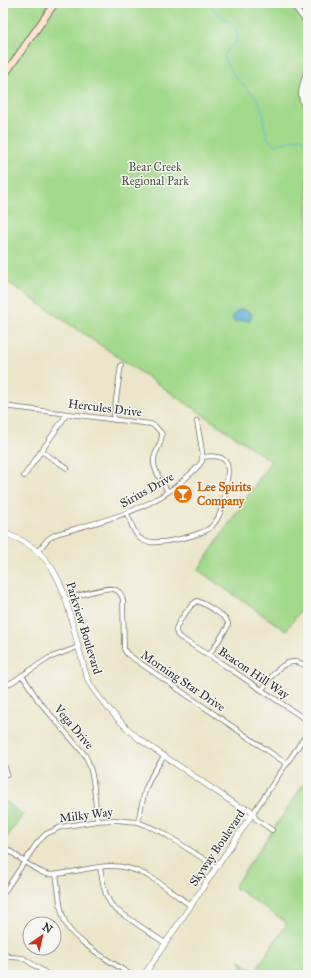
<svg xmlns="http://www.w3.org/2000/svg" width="311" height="978" viewBox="0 0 311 978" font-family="'IM FELL Great Primer',serif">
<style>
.green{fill:#a2d98a;stroke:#66825a}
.water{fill:#62b0dc;stroke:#466e84}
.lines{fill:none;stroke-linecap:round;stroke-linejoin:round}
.stream{stroke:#62b0dc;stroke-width:1}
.minor-casing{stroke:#6e6c63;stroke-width:5.5}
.tertiary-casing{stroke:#6e6c63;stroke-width:6}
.secondary-casing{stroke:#6e6c63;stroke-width:8}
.minor{stroke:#fff;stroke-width:4}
.tertiary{stroke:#fff;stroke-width:5}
.secondary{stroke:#fde4d1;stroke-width:6}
.labels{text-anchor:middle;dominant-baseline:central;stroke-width:3;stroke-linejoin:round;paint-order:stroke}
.park-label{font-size:12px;fill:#495643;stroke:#f6f6f2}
.street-label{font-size:12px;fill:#2b2b2b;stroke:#f6f6f2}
.food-label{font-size:12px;font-weight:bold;fill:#c56008;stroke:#f6f6f2;text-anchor:start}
</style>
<rect width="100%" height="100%" fill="#f6f6f2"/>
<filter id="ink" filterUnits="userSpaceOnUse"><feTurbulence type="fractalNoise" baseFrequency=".025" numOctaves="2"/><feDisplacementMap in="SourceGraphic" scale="8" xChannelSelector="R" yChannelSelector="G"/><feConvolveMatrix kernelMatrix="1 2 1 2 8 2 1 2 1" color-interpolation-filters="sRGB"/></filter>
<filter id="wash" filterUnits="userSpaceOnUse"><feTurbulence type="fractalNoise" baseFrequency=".012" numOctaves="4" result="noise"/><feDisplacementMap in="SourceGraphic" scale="16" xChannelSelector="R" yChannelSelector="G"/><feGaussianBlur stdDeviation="0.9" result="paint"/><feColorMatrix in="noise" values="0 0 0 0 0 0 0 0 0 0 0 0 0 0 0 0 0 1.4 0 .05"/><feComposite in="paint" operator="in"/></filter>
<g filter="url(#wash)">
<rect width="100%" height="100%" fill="#ebe6ca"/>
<path class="green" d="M 3,3 L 308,3 L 308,599 L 286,631 L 198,570 L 271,461 L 3,279 Z
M 308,778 L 308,975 L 244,975 L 244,969 L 239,960 L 255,971 L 286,925 L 286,922 L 234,887 Z
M 3,801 L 23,814 L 3,843 Z"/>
<path class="water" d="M 242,309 L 250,312 L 252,315 L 249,321 C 246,321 244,320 242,320 C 238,321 237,323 233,321 C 232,314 237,310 242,309 Z"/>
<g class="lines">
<path class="stream" d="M 210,3 L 217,13 L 235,26 L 238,36 L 236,43 L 227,50 L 224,58 L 234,76 L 257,98 L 264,116 L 264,124 L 268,139 L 275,145 L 299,138 L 308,141"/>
</g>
</g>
<g filter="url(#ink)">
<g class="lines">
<defs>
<path id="minor" d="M 291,3 L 308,24
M 308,66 C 302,88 296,93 308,114
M 3,406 L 151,424 L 156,427 L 162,434 C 162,442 158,447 155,455 C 150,467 162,481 168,492
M 113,420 L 121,365
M 41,451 L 67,468
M 24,476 L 67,414
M 127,514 C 131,522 134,535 142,540 C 153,547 203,536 212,526 C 222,515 224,502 226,487 C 230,464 230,453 202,457
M 38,551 L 48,539 L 56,534 C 102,521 151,511 187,477 C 192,472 199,467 202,461 C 204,453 198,431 197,421
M 66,599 C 76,597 105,586 113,589 C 119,590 122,595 123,600 L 124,649 L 127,654 L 287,764
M 197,601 C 202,602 225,616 227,621 C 229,624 228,625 227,628 L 209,655 L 203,652 L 178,636 C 177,633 176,633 176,630 C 176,624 192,603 197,601 Z
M 209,655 L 308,721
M 22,675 L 38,700 L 85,755 C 95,773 95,801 97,821
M 3,688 L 49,658 L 78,647
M 262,690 C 273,674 286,652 308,667
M 3,761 L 7,774
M 138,822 L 145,790 L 152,775 L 164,756
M 272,830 L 256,819 L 253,813 L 308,732
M 5,847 C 15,855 34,870 46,874 C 54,876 62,873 70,872 C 89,869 109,863 127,868 C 151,873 171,892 190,905
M 100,867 C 103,882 104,898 115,909 L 165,943
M 56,874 C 59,891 59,911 67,926 C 76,942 115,964 131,975
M 3,894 L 37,843 L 46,834 L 61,827 L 97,821 L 115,820 L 138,822 L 162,832 L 216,867
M 4,954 L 10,957 L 23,958 L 49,975"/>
<path id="tertiary" d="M 3,533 C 65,552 65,603 81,656 C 83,664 85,672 88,680 C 96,697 124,726 139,739 L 238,806 L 245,815 L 250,818
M 144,975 L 253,813 L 249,809 L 238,806"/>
<path id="secondary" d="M 3,77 L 55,3"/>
</defs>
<use href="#minor" class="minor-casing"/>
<use href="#tertiary" class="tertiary-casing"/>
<use href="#secondary" class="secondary-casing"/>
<use href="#minor" class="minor"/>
<use href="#tertiary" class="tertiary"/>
<use href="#secondary" class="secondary"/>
</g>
</g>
<defs>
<symbol id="bar-disc" viewBox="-11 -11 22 22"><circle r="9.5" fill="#e8710a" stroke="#f6f6f2"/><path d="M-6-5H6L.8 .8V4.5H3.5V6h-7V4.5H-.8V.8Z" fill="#fff"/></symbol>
</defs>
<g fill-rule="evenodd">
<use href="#bar-disc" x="172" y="483" width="22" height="22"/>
</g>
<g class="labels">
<g class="park-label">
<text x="155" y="167">Bear Creek<tspan x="155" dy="14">Regional Park</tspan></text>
</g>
<g class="street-label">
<text transform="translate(105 408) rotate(7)">Hercules Drive</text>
<text transform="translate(147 490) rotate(-29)">Sirius Drive</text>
<text transform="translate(84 628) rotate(73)">Parkview Boulevard</text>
<text transform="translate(254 673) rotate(34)">Beacon Hill Way</text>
<text transform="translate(183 681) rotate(34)">Morning Star Drive</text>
<text transform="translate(74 727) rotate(50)">Vega Drive</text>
<text transform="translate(86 815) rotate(-7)">Milky Way</text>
<text transform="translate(217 848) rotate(-56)">Skyway Boulevard</text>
</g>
<g class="food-label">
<text x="197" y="487">Lee Spirits<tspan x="197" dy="14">Company</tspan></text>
</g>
</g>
<rect width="311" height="978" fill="none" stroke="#f6f6f2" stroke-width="16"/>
<g transform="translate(42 936) rotate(34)"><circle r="19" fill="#f6f6f2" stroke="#a5a5a2"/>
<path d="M0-3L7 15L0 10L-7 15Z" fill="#c8321e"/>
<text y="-6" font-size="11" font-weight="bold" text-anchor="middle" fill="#2b2b2b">N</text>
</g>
</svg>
